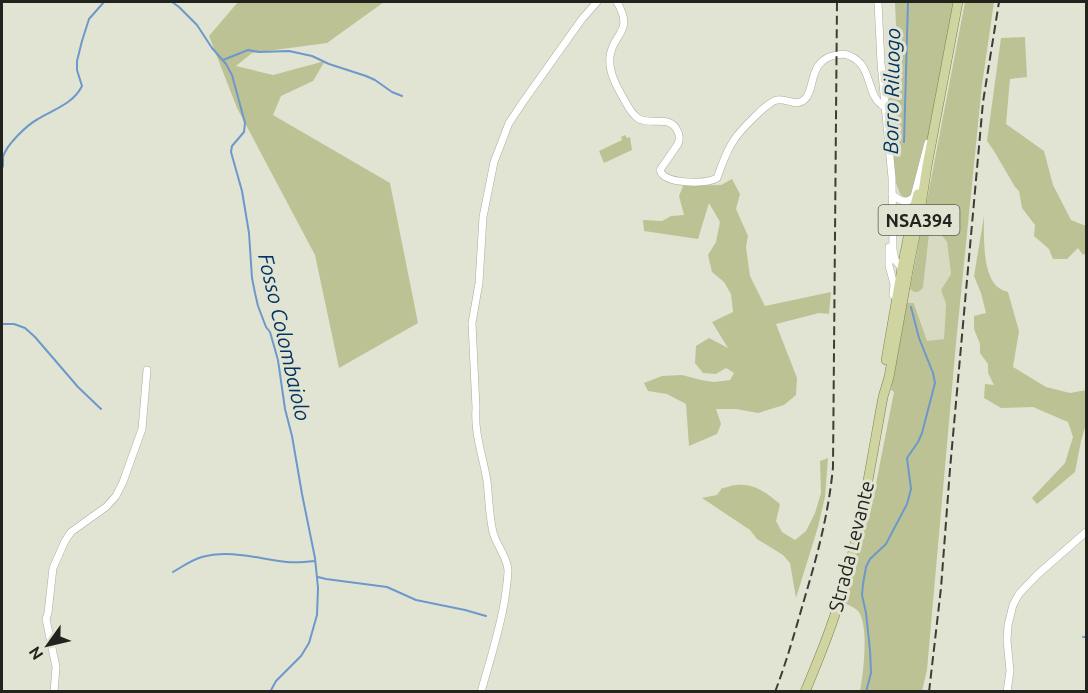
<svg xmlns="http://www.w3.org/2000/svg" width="1088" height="693" viewBox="0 0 1088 693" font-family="Ubuntu,sans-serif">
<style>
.built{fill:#d8dbc2}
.green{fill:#bdc294}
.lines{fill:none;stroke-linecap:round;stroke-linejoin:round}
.stream{stroke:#6c98cb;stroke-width:2}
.minor-casing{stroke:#aaac9c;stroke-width:8}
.major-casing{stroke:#7e8349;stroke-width:10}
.minor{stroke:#fff;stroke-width:7}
.major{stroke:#cfd4a0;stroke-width:9}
.rail{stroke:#3c3d36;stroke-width:2;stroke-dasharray:9 4.5;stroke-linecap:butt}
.labels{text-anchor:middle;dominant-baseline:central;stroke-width:6;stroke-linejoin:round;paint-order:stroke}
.shield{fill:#e2e4d3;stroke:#5c5d54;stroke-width:1.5}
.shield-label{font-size:18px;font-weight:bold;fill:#22231d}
.street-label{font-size:20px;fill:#22231d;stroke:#e2e4d3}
.water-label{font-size:21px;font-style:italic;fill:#033564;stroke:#e2e4d3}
</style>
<rect width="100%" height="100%" fill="#e2e4d3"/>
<path class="built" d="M 929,233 L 941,234 L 947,242 L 951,275 L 941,290 L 946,304 L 944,339 L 927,341 L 915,303 L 907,303 L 910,289 L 912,291 L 923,288 Z"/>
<path class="green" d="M 238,2 L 384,2 L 327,43 L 252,53 L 236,66 L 273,75 L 325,61 L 313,81 L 281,96 L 273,115 L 390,183 L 418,323 L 339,368 L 315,255 L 237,108 L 209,36 Z
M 895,2 L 954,2 L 930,133 L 926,142 L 911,195 L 905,198 L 900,194 L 896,183 L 888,101 L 895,87 L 897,51 Z
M 965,2 L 994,2 L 982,85 L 956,343 L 927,670 L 922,691 L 860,691 C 863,675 870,622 857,610 C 854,607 848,605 844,603 L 864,528 L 869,519 L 894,392 L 891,390 L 907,303 L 914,303 L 927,341 L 944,339 L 946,304 L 941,290 L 951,274 L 947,242 L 941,234 L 929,234 L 923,288 L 918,292 L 914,292 L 910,289 Z
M 1025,37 L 1027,77 L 1010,79 L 1006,124 L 1044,151 L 1053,185 L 1071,220 L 1086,226 L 1086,253 L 1083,255 L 1078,248 L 1067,259 L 1053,259 L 1049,249 L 1034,236 L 1035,225 L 1022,208 L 1019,191 L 1015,187 L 994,151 L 987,141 L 1001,38 Z
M 625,135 L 627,138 L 630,137 L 632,150 L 604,163 L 599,151 L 622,140 L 621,137 Z
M 732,179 L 740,194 L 736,209 L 748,236 L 746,247 L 750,276 L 765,306 L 831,292 L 829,314 L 819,313 L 776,324 L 797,378 L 796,395 L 784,405 L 758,413 L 736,409 L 716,409 L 721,424 L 717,434 L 689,446 L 686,404 L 667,394 L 648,391 L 644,383 L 662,376 L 682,375 L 701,380 L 714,382 L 730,380 L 734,373 L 726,368 L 716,374 L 703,373 L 695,363 L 696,346 L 709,338 L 728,348 L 712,322 L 733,312 L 731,294 L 724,282 L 712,272 L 708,255 L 716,242 L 720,222 L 709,203 L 698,239 L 644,231 L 643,220 L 662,221 L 671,216 L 684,215 L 679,196 L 683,186 L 721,185 Z
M 984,216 C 984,235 982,277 999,288 C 1002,290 1005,291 1008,292 L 1019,331 L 1013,367 L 1046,387 L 1070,393 L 1086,390 L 1086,424 L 1081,441 L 1075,472 L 1037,504 L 1032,498 L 1065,463 L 1073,437 L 1068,422 L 1033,407 L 1001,408 L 984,398 L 985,384 L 994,385 L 988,373 L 988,364 L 980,353 L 980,344 L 974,329 L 974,316 L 986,313 L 981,293 L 974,276 Z
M 828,458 L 825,497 L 818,527 L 796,598 L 790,563 L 783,555 L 757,539 L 750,530 L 702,498 L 717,495 L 722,488 C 728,488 730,485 736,485 C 755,483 766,493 780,504 L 776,521 L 782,532 L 795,540 L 806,531 L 815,513 L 821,493 L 820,461 Z"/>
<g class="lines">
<path class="stream" d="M 172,2 L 179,7 L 197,25 L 212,48 L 226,64 L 232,75 L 245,123 L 244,132 L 232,146 L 231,152 L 242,191 L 249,233 L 252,278 L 255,293 L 258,306 L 266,327 L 270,332 L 278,360 L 285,409 L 292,436 L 302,494 L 315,558 L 318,588 L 317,615 L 309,643 L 301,656 L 276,681 L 270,692
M 223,60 L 248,50 L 259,52 L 289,51 L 312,56 L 329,64 L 366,76 L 375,80 L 392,92 L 402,96
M 904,142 L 908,2
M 2,168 L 3,166 C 3,163 3,160 3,157 C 6,145 27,125 38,119 C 54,109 73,104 82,86 L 77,70 L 77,61 L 82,41 L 89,19 L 104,2
M 2,324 L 14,324 L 25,328 L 35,337 L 78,387 L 101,409
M 173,572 C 182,567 191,560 202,557 C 230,549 259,559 287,562 C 296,563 306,562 315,561
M 318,577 L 326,579 L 387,587 L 416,600 L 465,610 L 486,616
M 1083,637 L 1086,637
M 866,692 L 871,673 L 870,650 L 866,613 L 862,595 L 863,584 L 866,567 L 870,559 L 886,544 L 907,504 L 911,489 L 907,458 L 918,442 L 922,433 L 935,383 L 933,373 L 919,338 L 911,307"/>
<defs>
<path id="minor" d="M 617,2 C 635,33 612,33 610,57 C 608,72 618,89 625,101 C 628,107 633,115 639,119 C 651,125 670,115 677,130 C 680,135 680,139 678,144 L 660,170 C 661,171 661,173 662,174 C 671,184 707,184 717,178 C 722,165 726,151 734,140 C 739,132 768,101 777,100 C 786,98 795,107 804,100 C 816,91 807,59 837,55 C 841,54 846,54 850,56 C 874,66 865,97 885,107
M 878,2 L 881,63 L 892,178 L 893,250 L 895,260 L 904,271
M 892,194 C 899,201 907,204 914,197 L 928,143
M 889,247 L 889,266 L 894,284 L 893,295
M 54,692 L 56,667 L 46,619 L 48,613 L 53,568 L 65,541 L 71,532 L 106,507 L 116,496 L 123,482 L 142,429 L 147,370
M 481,692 C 490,660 500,630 505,598 C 506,589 508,579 508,570 C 507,556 496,545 493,532 C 489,515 489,498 487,481 C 483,456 474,434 476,408 L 472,323 L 479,283 L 483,217 L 494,162 L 509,123 L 523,102 L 582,19 L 597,2
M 1007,692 L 1010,671 L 1007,640 L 1008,625 L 1013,605 L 1019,594 L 1037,575 L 1086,532"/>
<path id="major" d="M 886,360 L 902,268 L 912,217 L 918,194
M 805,692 C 817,663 829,635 838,605 C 860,538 870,467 883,397 L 889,377 L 910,260 L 920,212 L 927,166 L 958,2"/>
</defs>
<use href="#minor" class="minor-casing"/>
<use href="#major" class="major-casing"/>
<use href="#minor" class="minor"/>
<use href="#major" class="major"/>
<path class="rail" d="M 775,692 C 788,658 797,624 807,590 C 819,549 829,510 833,467 L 837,2
M 929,692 L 941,588 L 950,469 L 983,102 L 999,2"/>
</g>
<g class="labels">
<rect class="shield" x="878.5" y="205" width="81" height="30" rx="4.5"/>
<g class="shield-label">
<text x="919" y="220">NSA394</text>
</g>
<g class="street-label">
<text transform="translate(851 546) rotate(-76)">Strada Levante</text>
</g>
<g class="water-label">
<text transform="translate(891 91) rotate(-89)">Borro Riluogo</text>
<text transform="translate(285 337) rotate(77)">Fosso Colombaiolo</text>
</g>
</g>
<rect width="1088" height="693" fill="none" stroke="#22231d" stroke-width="6"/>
<g transform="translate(48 645) rotate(236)" stroke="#e2e4d3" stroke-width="4.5" paint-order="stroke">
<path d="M0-4.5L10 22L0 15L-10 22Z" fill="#22231d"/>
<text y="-9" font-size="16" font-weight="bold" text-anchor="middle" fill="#22231d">N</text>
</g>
</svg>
